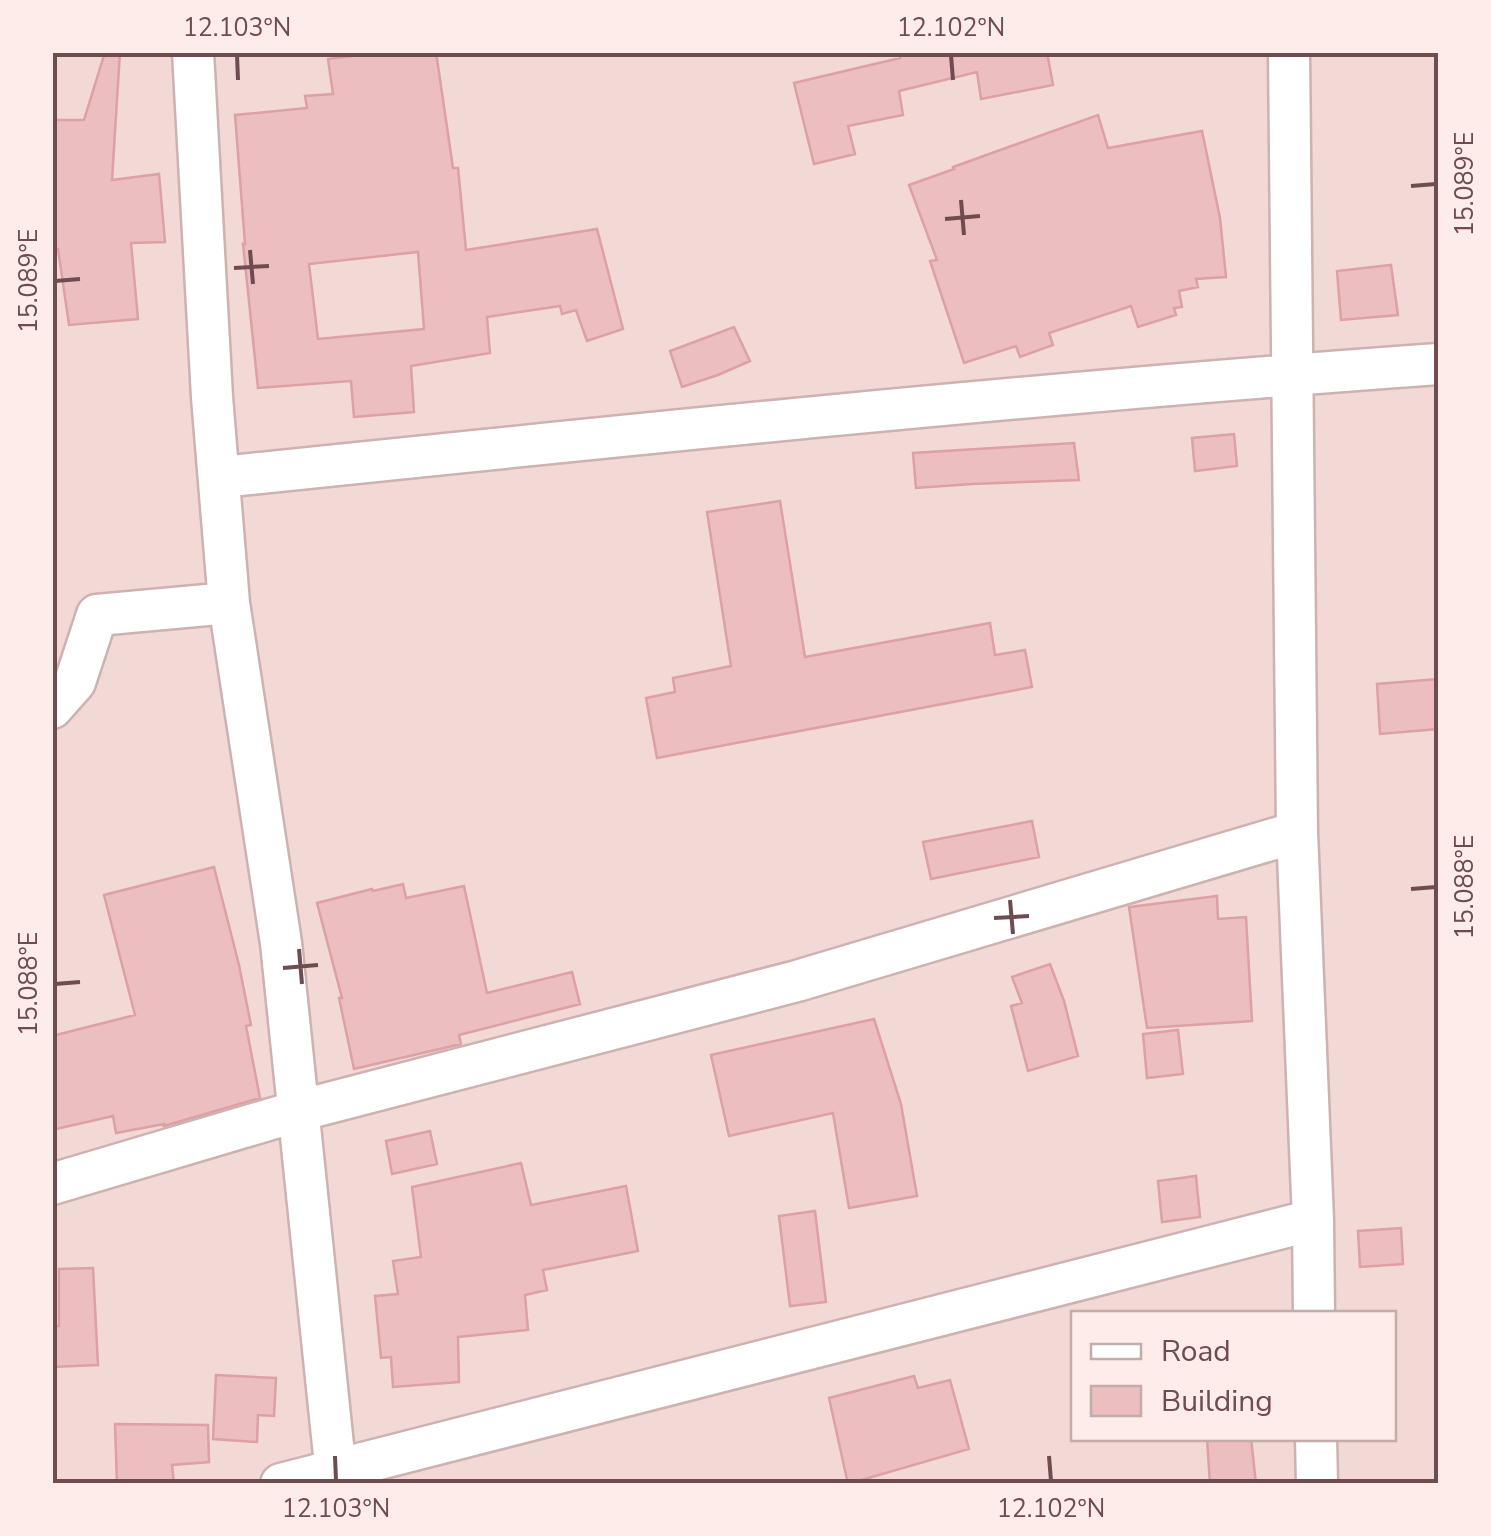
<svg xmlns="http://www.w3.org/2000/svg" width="1491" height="1536" viewBox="0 0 1491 1536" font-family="'Nunito Sans',sans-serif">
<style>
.residential{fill:#f2d9d5;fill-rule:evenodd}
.building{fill:#ecbec0;stroke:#dda0a4;stroke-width:2.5;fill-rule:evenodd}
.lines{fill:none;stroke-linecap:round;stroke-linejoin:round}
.minor-casing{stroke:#ceb1b1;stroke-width:45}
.minor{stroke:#fff;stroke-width:40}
.ticks{fill:none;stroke:#6f4c4f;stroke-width:4}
.neatline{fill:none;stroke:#6f4c4f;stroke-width:4}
.ticks-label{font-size:25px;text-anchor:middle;fill:#6f4c4f}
</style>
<rect width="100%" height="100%" fill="#f9e7e3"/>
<path class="residential" d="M 52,53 L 1438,53 L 1438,1483 L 53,1483 ZM 1074,1314 L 1394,1314 L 1394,1438 L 1074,1438 Z"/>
<path class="building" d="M 105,52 L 120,52 L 112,180 L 159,174 L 165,242 L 131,243 L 138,319 L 69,325 L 58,249 L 52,248 L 52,212 L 55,212 L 55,120 L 84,120 Z
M 383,52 L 436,52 L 453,168 L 458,168 L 466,250 L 597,229 L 623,329 L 587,341 L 576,310 L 562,314 L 560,306 L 487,317 L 490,353 L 411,366 L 414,412 L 354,417 L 351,381 L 258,388 L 243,244 L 245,244 L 235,115 L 307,108 L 305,96 L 333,94 L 328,59 ZM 418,252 L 424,329 L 318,339 L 309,264 Z
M 899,52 L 1047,52 L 1053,85 L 981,99 L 977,72 L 899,91 L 903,115 L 848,126 L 855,154 L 814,164 L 794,83 L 900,58 Z
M 1098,115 L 1108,148 L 1202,131 L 1220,218 L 1226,277 L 1196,279 L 1198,287 L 1179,291 L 1182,307 L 1174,308 L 1176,315 L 1138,327 L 1131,306 L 1049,333 L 1053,345 L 1020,357 L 1016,346 L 964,363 L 930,261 L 937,260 L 909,185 L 954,169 L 953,167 Z
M 1391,265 L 1398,315 L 1341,320 L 1337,271 Z
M 734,327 L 750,361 L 718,375 L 682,387 L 670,351 Z
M 1234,434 L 1237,466 L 1195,471 L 1192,438 Z
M 1074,443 L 1079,480 L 972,484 L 916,488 L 913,453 Z
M 780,501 L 805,657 L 990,623 L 995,655 L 1025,650 L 1032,687 L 657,758 L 646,698 L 675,692 L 673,678 L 731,666 L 707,512 Z
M 1438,679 L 1438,729 L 1380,734 L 1377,684 Z
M 1032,821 L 1039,857 L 931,879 L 923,842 Z
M 214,867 L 239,965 L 251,1025 L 246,1026 L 260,1098 L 164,1126 L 164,1124 L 116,1133 L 113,1116 L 52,1130 L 52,1036 L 135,1015 L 104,895 Z
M 403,884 L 406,898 L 464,886 L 487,993 L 572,972 L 580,1004 L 459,1035 L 461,1044 L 354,1069 L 339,998 L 342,998 L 317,903 L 372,889 L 373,891 Z
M 1217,896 L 1218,919 L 1246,917 L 1252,1021 L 1147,1028 L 1129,907 Z
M 1050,964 L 1064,1001 L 1078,1056 L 1028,1071 L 1011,1006 L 1022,1003 L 1012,977 Z
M 874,1019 L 901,1104 L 917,1196 L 849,1208 L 833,1113 L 729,1136 L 711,1055 Z
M 1178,1030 L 1183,1074 L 1147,1078 L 1143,1034 Z
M 430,1131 L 437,1164 L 392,1174 L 386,1141 Z
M 521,1163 L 531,1205 L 626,1186 L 638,1251 L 543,1270 L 547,1290 L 525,1295 L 528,1330 L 458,1337 L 459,1382 L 393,1387 L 391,1357 L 381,1358 L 375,1296 L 398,1294 L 393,1261 L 421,1257 L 412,1187 Z
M 1196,1176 L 1200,1217 L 1162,1222 L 1158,1181 Z
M 815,1211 L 826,1302 L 790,1306 L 779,1216 Z
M 1401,1228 L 1403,1264 L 1360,1267 L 1358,1231 Z
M 93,1268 L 98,1365 L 52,1367 L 52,1326 L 59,1326 L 59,1269 Z
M 216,1375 L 276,1378 L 274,1416 L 258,1415 L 257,1442 L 213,1439 Z
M 914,1376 L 918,1388 L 950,1380 L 969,1449 L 848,1484 L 829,1398 Z
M 115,1424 L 208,1425 L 209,1462 L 172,1465 L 174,1484 L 117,1484 Z
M 1207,1438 L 1251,1438 L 1256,1484 L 1210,1484 Z"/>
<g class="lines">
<defs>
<path id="minor" d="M 193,52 L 212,397 L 229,603 L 281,943 L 337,1484
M 1289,52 L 1297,832 L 1313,1220 L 1314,1314
M 221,477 C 626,435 1032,393 1438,364
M 52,708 L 75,682 L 97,615 L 229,603
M 52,1184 L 298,1111 L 797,981 L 1297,832
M 1316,1438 L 1317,1484
M 281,1484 L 1313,1220"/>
</defs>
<use href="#minor" class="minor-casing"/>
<use href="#minor" class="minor"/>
</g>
<path class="ticks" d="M 237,55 L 238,80M 951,55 L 953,80M 1411,186 L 1436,184M 961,200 L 964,235M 945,219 L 980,216M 250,250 L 253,284M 234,268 L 269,266M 55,281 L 80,279M 1411,889 L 1436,887M 1010,900 L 1013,934M 994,918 L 1029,916M 299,949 L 302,984M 283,968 L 318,965M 55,984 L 80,982M 335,1456 L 336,1481M 1049,1456 L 1051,1481"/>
<rect width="1491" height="1536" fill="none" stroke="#fdece9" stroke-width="110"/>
<rect x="1071" y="1311" width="325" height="130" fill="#fdece9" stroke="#c4acab" stroke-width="2.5"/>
<rect x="1091" y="1344" width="50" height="15" fill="#ffffff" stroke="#c4acab" stroke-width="2.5"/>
<text x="1161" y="1361" font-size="30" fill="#6f4c4f">Road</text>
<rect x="1091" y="1386" width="50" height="30" fill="#ecbec0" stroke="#c4acab" stroke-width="2.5"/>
<text x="1161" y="1411" font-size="30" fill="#6f4c4f">Building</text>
<rect x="55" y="55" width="1381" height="1426" class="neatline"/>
<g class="ticks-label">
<text x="237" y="36">12.103°N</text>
<text x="951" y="36">12.102°N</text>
<text transform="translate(1464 184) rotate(-90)" y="9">15.089°E</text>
<text transform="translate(28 281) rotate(-90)" y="9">15.089°E</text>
<text transform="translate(1464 887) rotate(-90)" y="9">15.088°E</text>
<text transform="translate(28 984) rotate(-90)" y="9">15.088°E</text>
<text x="336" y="1517">12.103°N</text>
<text x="1051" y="1517">12.102°N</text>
</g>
</svg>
